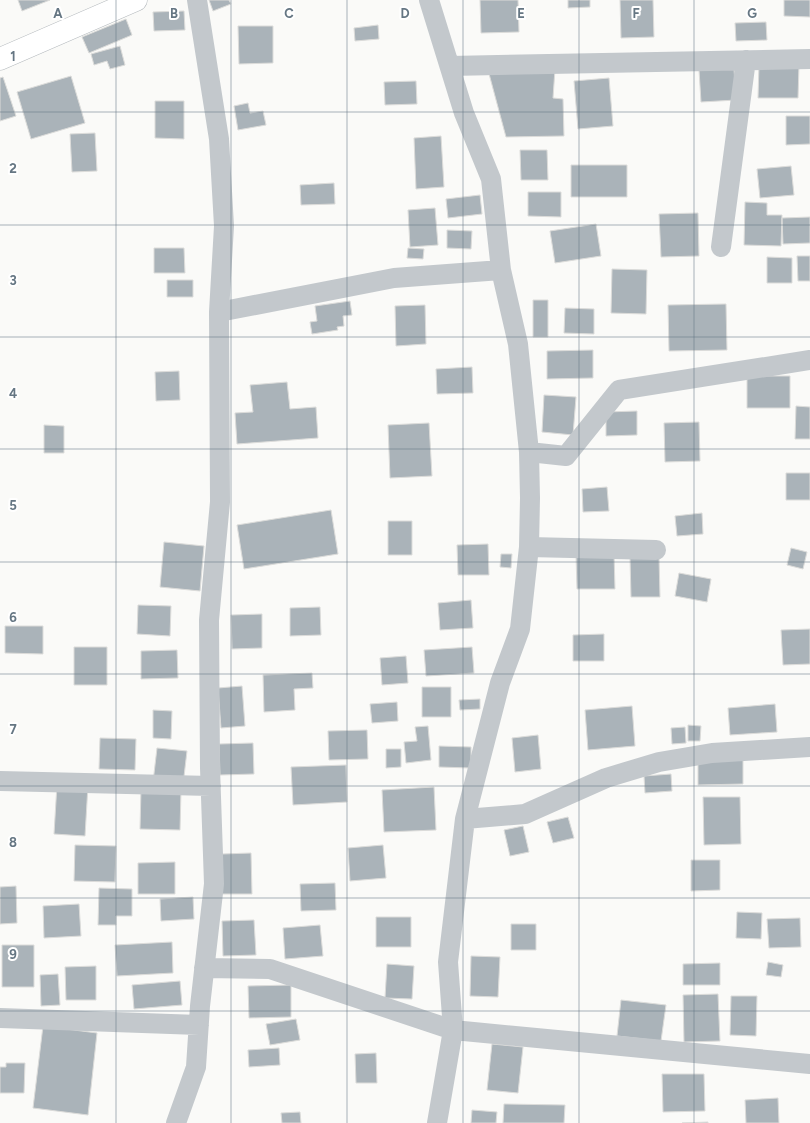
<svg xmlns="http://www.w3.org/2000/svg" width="810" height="1123" viewBox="0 0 810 1123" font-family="Figtree,sans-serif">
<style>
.building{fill:#aab3b9;stroke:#dcdcda}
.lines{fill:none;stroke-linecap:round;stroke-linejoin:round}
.highway-casing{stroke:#b4b9bd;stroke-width:23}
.minor{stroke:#c3c8cc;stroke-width:20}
.highway{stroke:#fff;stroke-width:22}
.grid{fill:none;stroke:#657683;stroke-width:1;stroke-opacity:0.55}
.grid-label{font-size:13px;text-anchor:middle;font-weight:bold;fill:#657683;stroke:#fff;stroke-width:4;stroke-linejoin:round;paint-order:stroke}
</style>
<rect width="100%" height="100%" fill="#fafaf8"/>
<path class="building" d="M 18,0 L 50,0 L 22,11 Z
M 209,0 L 229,0 L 231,4 L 213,11 Z
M 480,0 L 518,0 L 519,32 L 481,33 Z
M 568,0 L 590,0 L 590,7 L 568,8 Z
M 620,0 L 653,0 L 654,37 L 621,38 Z
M 784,0 L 810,0 L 810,17 L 784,16 Z
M 184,11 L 185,30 L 154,31 L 153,12 Z
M 126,19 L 132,35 L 89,53 L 82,37 Z
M 766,22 L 767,40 L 736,41 L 735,23 Z
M 378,25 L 379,39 L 355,41 L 354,28 Z
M 238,26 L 273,26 L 273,63 L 239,64 Z
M 120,46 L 125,65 L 110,69 L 107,61 L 94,65 L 91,54 Z
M 759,64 L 799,65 L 798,98 L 758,98 Z
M 555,69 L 553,98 L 563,99 L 564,136 L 506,137 L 488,70 Z
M 734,69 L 736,100 L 701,102 L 699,70 Z
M 71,76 L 85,123 L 31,139 L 17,92 Z
M 3,77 L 16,116 L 0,121 L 0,78 Z
M 609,78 L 613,126 L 578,129 L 574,81 Z
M 416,81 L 417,104 L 385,105 L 384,82 Z
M 155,101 L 184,101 L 184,139 L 155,138 Z
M 248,103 L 250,113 L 263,111 L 266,125 L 238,130 L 234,106 Z
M 786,116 L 810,116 L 810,144 L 786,145 Z
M 95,133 L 97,171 L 72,172 L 70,134 Z
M 441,136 L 444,187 L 416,189 L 414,138 Z
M 520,150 L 547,150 L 548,180 L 521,180 Z
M 571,165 L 627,165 L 627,197 L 571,197 Z
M 791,166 L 794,195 L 760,198 L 757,169 Z
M 334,183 L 335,204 L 301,205 L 300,185 Z
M 528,192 L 561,192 L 561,217 L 528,216 Z
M 480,195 L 482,214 L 448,218 L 446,199 Z
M 745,202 L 767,203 L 767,215 L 782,215 L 781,246 L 744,245 Z
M 435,208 L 438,245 L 410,247 L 408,210 Z
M 698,213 L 699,256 L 661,257 L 659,214 Z
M 810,217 L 810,243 L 783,244 L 782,218 Z
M 596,224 L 601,256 L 555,263 L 550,231 Z
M 447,230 L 472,231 L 471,249 L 447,248 Z
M 154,248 L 184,248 L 185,273 L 154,273 Z
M 408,248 L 424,249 L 423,259 L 407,258 Z
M 797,256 L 810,256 L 810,281 L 798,281 Z
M 767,257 L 792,258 L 792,283 L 767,283 Z
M 612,269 L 647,270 L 646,314 L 611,313 Z
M 167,280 L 193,280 L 193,297 L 167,297 Z
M 533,300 L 548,300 L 548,337 L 533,337 Z
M 350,301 L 352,315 L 343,316 L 344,326 L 337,327 L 338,330 L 312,334 L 310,322 L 317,321 L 315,306 Z
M 726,304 L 727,350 L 669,351 L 668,305 Z
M 425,305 L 426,344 L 396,346 L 395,306 Z
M 565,308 L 594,309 L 594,334 L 564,333 Z
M 593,350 L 593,378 L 547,379 L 547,351 Z
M 472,367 L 473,393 L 437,394 L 436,369 Z
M 179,371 L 180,400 L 156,401 L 155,372 Z
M 747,376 L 790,376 L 790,408 L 747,408 Z
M 287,382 L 290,409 L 316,407 L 318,438 L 237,444 L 235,413 L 253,412 L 250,385 Z
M 544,395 L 576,397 L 573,435 L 542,432 Z
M 796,406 L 810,407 L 810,439 L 795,439 Z
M 637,411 L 637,435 L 606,436 L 606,412 Z
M 699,422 L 700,461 L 665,462 L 664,423 Z
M 429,423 L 432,476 L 390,478 L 388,425 Z
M 44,425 L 64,426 L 64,453 L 44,453 Z
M 786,473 L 810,473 L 810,500 L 786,500 Z
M 607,487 L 609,511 L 583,512 L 582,489 Z
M 331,510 L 338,554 L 244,569 L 237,525 Z
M 702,513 L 703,534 L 677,536 L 675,516 Z
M 388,521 L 412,521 L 412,555 L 388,555 Z
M 164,542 L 204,546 L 200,591 L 160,587 Z
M 488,544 L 489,575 L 458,575 L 457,545 Z
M 791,548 L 807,552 L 803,569 L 787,565 Z
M 501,554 L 512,554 L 511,568 L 500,567 Z
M 614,554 L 615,589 L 577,589 L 576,555 Z
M 659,557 L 660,597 L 631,597 L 630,558 Z
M 679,573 L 711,579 L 707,602 L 675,596 Z
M 471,600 L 473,628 L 440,630 L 438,603 Z
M 138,605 L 171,606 L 170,636 L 137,634 Z
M 320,607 L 321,635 L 290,636 L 290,608 Z
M 262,614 L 262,648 L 232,649 L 231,615 Z
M 5,626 L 43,626 L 43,654 L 5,653 Z
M 810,629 L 810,664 L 783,665 L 781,630 Z
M 604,634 L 604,661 L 573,661 L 573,635 Z
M 74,647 L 107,647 L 107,685 L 74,685 Z
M 472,647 L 474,673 L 426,676 L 424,650 Z
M 177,650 L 178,678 L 141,679 L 141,651 Z
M 406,656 L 408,683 L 382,685 L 380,658 Z
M 312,673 L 313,688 L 294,689 L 295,710 L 264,712 L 263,675 Z
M 242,686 L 245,726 L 221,728 L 218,688 Z
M 422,687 L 451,687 L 451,717 L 422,717 Z
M 480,699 L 480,709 L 460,710 L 459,700 Z
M 397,702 L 398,721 L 372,723 L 370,704 Z
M 775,704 L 777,732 L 730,735 L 728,708 Z
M 632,706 L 635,746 L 588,750 L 585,710 Z
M 153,710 L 172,711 L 171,739 L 153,738 Z
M 688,725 L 701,726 L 700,741 L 688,741 Z
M 428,726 L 431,760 L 406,763 L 404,742 L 417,741 L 415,727 Z
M 685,727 L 686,743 L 672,744 L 671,728 Z
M 367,730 L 368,759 L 329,760 L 328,731 Z
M 538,735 L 541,769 L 515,772 L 512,738 Z
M 100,738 L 136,739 L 135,770 L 99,769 Z
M 253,743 L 254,774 L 220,775 L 219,744 Z
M 439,746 L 471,747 L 471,768 L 439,767 Z
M 157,748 L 187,751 L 183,785 L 153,782 Z
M 386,749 L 401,749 L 401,767 L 386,768 Z
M 743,759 L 743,784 L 698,785 L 698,760 Z
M 346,765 L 347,802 L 293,805 L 291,767 Z
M 671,774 L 672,791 L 645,793 L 644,776 Z
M 57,784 L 88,785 L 85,836 L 54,834 Z
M 434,787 L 436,830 L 384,832 L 382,790 Z
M 141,789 L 181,790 L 180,830 L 140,829 Z
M 703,797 L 740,797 L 741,844 L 704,845 Z
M 568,817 L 574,838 L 553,843 L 547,822 Z
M 523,826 L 529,852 L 510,856 L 504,830 Z
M 75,845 L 116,846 L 115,882 L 74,881 Z
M 383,845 L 386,878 L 350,881 L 348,848 Z
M 251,853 L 252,894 L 222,894 L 222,854 Z
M 691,860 L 720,860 L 720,890 L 691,891 Z
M 175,862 L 175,894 L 138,894 L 138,863 Z
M 335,883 L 336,910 L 301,911 L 300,884 Z
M 16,886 L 17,923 L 0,924 L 0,887 Z
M 99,888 L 132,889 L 132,916 L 116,916 L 116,925 L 98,925 Z
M 193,897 L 194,919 L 161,921 L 160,899 Z
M 79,904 L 81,936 L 44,938 L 43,906 Z
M 737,912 L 762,913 L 761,939 L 736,938 Z
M 376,917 L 411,917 L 411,947 L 376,947 Z
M 800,918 L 801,947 L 769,948 L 767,919 Z
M 254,920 L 256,955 L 223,956 L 222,921 Z
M 511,924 L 536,924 L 536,950 L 511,950 Z
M 320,925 L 323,956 L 285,959 L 283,928 Z
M 172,942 L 173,973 L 117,976 L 115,945 Z
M 2,945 L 34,945 L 34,987 L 2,987 Z
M 471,956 L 500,957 L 498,997 L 470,996 Z
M 768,962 L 783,965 L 781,977 L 766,975 Z
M 720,963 L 720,985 L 683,985 L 683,964 Z
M 387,964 L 414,966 L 412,999 L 385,998 Z
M 96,966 L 96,1000 L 66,1000 L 65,967 Z
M 58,974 L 60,1005 L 41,1006 L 40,975 Z
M 180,981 L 182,1005 L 134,1009 L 132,985 Z
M 291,985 L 291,1017 L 249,1018 L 248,986 Z
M 718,994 L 720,1041 L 684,1042 L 683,995 Z
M 731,996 L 757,996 L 756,1036 L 730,1035 Z
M 621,1000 L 666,1005 L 661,1041 L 617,1036 Z
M 296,1019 L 300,1040 L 270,1045 L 266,1024 Z
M 43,1026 L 97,1033 L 88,1115 L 33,1108 Z
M 492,1044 L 523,1047 L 518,1093 L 487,1090 Z
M 279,1048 L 280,1065 L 249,1067 L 248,1050 Z
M 376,1053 L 377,1083 L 356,1083 L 355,1054 Z
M 6,1063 L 25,1063 L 24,1093 L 0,1093 L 0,1067 L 6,1067 Z
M 662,1074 L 704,1074 L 705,1111 L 663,1112 Z
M 778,1098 L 779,1123 L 746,1123 L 745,1100 Z
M 504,1104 L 565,1105 L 564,1123 L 503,1123 Z
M 472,1110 L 497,1112 L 496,1123 L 471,1123 Z
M 300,1112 L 301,1123 L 282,1123 L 281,1113 Z
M 708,1122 L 708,1123 L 682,1123 Z"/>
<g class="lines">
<defs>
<path id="highway" d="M 0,59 L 136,0"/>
</defs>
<use href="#highway" class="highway-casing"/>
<path class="minor" d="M 429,0 L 464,113 L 491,179 L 501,270 L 518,344 L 529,452 L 530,498 L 529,547 L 520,629 L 500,683 L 465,819 L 448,962 L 453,1030 L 437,1123
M 450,66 L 810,59
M 721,247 L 746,60
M 219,312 L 394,278 L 501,270
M 529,452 L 566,456 L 619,390 L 810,360
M 529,547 L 656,550
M 0,781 L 211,786
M 465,819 L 525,814 L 606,778 L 659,762 L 712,753 L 810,747
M 204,968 L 270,969 L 453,1030 L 810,1064
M 0,1018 L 199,1025
M 176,1123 L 196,1067 L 200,1006 L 214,884 L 210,768 L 209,620 L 220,502 L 219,312 L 224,226 L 219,139 L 197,0"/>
<use href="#highway" class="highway"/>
</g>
<path class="grid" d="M 116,0 L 116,1123M 231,0 L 231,1123M 347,0 L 347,1123M 463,0 L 463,1123M 579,0 L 579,1123M 694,0 L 694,1123M 0,112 L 810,112M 0,225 L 810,225M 0,337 L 810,337M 0,449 L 810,449M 0,562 L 810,562M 0,674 L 810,674M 0,786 L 810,786M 0,898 L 810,898M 0,1011 L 810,1011"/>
<g class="grid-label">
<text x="58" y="18">A</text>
<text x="174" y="18">B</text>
<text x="289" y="18">C</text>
<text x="405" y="18">D</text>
<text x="521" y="18">E</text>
<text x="636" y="18">F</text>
<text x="752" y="18">G</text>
<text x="13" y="61">1</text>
<text x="13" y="173">2</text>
<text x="13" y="285">3</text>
<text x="13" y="398">4</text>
<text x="13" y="510">5</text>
<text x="13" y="622">6</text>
<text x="13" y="734">7</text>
<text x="13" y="847">8</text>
<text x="13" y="959">9</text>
</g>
</svg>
